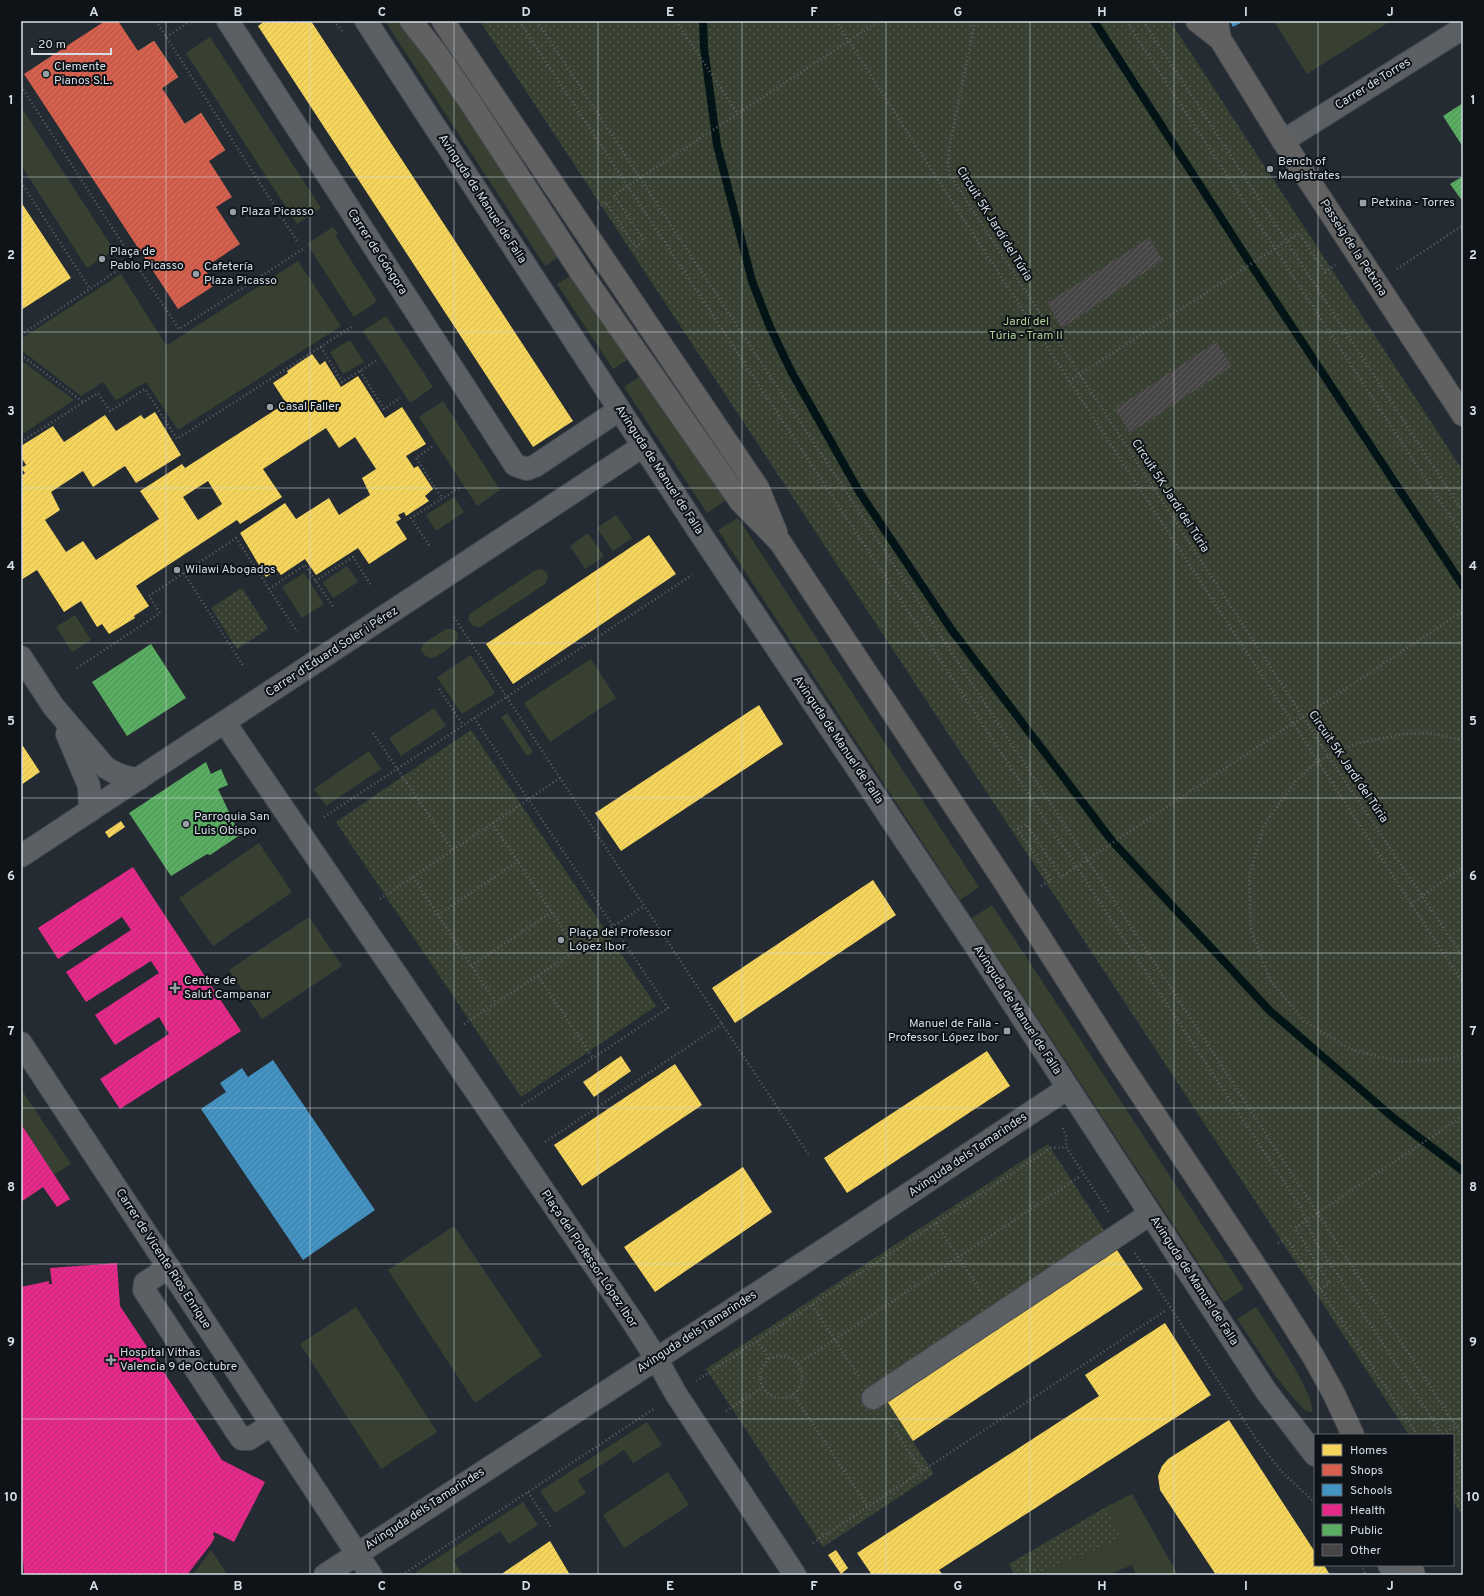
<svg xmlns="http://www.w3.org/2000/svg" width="1484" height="1596" viewBox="0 0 1484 1596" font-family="Overpass,sans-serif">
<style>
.grass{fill:#384131}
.park{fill:url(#park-dots)}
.homes{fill:url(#homes-hatch);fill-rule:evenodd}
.shops{fill:url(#shops-hatch)}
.schools{fill:url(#schools-hatch)}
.health{fill:url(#health-hatch)}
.public{fill:url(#public-hatch)}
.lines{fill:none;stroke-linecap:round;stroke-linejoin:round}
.stream{stroke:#031417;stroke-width:8}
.building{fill:url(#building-hatch)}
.minor-casing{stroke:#43484e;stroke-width:24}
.major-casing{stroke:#43484e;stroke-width:24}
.path{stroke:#5e6267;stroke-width:2.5;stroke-dasharray:1 3;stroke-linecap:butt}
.minor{stroke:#5b6065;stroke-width:22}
.major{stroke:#606160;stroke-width:22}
.grid{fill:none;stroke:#d6dde5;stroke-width:1;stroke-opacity:0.55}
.poi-dot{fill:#989fa6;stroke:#0e1318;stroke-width:1.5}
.labels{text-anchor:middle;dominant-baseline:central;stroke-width:4;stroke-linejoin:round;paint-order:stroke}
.poi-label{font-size:12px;fill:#d6dde5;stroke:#0e1318;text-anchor:start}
.street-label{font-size:12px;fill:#d6dde5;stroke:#0e1318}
.park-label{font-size:12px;fill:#b2ce97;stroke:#0e1318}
.neatline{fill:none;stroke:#d6dde5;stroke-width:1.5}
.grid-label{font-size:13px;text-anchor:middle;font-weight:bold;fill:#d6dde5}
</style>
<defs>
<pattern id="park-dots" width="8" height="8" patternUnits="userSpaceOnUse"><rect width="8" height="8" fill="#384131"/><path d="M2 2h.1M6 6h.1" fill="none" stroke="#545c4f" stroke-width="1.8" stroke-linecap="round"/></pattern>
<pattern id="homes-hatch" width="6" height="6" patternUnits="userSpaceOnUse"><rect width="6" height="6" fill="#f6d55c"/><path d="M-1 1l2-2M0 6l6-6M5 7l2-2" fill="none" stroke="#d2b857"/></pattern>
<pattern id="shops-hatch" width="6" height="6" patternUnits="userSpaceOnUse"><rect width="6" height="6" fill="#d6604d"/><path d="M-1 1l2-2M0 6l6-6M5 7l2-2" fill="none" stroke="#a9574b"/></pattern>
<pattern id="schools-hatch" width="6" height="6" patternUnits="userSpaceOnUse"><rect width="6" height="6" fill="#4393c3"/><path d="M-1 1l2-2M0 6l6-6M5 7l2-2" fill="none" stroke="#427b9d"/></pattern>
<pattern id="health-hatch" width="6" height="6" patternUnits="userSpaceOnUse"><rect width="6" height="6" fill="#e7298a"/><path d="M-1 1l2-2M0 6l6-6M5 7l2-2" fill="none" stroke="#b53075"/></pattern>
<pattern id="public-hatch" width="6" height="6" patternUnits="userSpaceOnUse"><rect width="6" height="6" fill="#5aae61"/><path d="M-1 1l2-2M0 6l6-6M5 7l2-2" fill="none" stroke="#528e59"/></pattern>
<pattern id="building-hatch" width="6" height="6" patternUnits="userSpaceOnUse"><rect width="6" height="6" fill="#484547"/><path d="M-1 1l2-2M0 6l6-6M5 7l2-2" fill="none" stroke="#625f61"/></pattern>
</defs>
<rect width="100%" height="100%" fill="#252b32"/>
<path class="grass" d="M 385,21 L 400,21 L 418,44 L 560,256 L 545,266 Z
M 1274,21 L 1391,21 L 1307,74 Z
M 210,37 L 321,208 L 297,224 L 186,53 Z
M 21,107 L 114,250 L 87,268 L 21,165 Z
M 333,227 L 338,233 L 335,235 L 377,301 L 354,317 L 307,244 Z
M 298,261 L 341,326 L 178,430 L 146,382 L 116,400 L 103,382 L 81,396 L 21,350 L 21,339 L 121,274 L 164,342 L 167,345 Z
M 572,275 L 632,357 L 613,369 L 557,284 Z
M 386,316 L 433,387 L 410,403 L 363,331 Z
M 350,340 L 364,362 L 343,374 L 330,352 Z
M 21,360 L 74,400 L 21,435 Z
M 642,375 L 726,500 L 707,513 L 624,387 Z
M 443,401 L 500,490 L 477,506 L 419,417 Z
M 454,497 L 464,512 L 436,531 L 426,515 Z
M 616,515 L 632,538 L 613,551 L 597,528 Z
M 738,518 L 979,887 L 960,900 L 718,530 Z
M 588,533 L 604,556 L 585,569 L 570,546 Z
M 347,566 L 358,582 L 333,598 L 323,582 Z
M 542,569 L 547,573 L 548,578 L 545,584 L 480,627 C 473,627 471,625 468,618 L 471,613 L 536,570 Z
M 304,573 L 324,604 L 302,618 L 282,587 Z
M 75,615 L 91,640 L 72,652 L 56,627 Z
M 446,629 L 452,629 L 457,632 C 457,634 458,636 458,638 C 457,644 435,659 430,658 C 425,657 423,653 421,649 L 424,643 Z
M 471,655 L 495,693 L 462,714 L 437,677 Z
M 591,659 L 616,698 L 550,742 L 524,703 Z
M 434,708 L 446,726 L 401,756 L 389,738 Z
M 507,713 L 533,752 L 527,756 L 501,717 Z
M 369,751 L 381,769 L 326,806 L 314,789 Z
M 259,843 L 292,892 L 213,946 L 179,898 Z
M 992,905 L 1244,1289 L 1224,1302 L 972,918 Z
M 309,917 L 342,966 L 262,1019 L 229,970 Z
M 21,1089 L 71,1164 L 54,1175 L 21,1124 Z
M 454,1226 L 542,1356 L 475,1403 L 388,1270 Z
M 356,1307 L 437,1432 L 381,1469 L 300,1344 Z
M 1256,1307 C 1266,1323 1317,1396 1312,1412 L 1306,1411 C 1278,1384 1259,1351 1237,1319 Z
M 647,1422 L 662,1445 L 633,1463 L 624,1450 L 578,1480 L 586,1493 L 555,1513 L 540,1491 Z
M 668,1472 L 689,1505 L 624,1548 L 603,1515 Z
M 1132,1494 L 1178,1575 L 1136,1575 L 1132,1565 L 1108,1575 L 1035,1575 L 1121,1539 L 1106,1507 Z
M 523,1502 L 538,1525 L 509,1544 L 500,1531 L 454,1560 L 462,1574 L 460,1575 L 418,1575 L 416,1572 Z
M 211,1550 L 228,1575 L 193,1575 Z"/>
<path class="park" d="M 480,21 L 1170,21 L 1463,471 L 1463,1517 L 1453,1501 L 1453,1435 L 1409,1435 Z
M 242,588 L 268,629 L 237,649 L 211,608 Z
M 471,730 L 656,1006 L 521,1097 L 336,822 Z
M 1048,1144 L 1117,1250 L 887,1401 L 934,1474 L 823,1547 L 706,1369 Z
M 1106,1507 L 1121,1539 L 1035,1575 L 1014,1575 L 1009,1564 Z"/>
<path class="homes" d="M 265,21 L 311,21 L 573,421 L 533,447 L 258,26 Z
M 154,41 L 178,77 L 134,107 L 113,67 Z
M 201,113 L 225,150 L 164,190 L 141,154 Z
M 21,202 L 71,278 L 21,310 Z
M 312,354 L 320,365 L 325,361 L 341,387 L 358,376 L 385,418 L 402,407 L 426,444 L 406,456 L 414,468 L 418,466 L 433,489 L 425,496 L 429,501 L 406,516 L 404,512 L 398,515 L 401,519 L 396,522 L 407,539 L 369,564 L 358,548 L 316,575 L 305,559 L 281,575 L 277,570 L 266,577 L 240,533 L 285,503 L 296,519 L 329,498 L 339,515 L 370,495 L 362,478 L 376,469 L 355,437 L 339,448 L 326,428 L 263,469 L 282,497 L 240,524 L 237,520 L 136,586 L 149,606 L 134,616 L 135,618 L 109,634 L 102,624 L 97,627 L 81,601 L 64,612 L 37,570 L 21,580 L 21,476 L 25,473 L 21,468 L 26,465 L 21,457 L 21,446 L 53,426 L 64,442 L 105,415 L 116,431 L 141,415 L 144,419 L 155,412 L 181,455 L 136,483 L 125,466 L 93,487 L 83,471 L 51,492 L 60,510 L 45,520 L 66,552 L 83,541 L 96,560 L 159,519 L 140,491 L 182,464 L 185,468 L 286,403 L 273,383 L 288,373 L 287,371 ZM 208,481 L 222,504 L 198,520 L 183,497 Z
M 649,535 L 676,574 L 513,684 L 486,644 Z
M 759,705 L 783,744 L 621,851 L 595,813 Z
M 21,743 L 40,772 L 21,785 Z
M 121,821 L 125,827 L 109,838 L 105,832 Z
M 873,880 L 896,915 L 735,1023 L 712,988 Z
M 987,1051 L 1010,1086 L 847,1193 L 824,1158 Z
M 621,1056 L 631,1071 L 594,1097 L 583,1082 Z
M 675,1064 L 702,1105 L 582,1186 L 554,1145 Z
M 743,1167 L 772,1212 L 655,1292 L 624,1247 Z
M 1117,1250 L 1143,1289 L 913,1441 L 887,1401 Z
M 1165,1323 L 1211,1395 L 939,1570 L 943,1575 L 872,1575 L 857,1553 L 1099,1396 L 1085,1375 Z
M 1229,1420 L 1315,1552 L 1315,1565 L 1324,1565 L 1330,1575 L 1216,1575 L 1160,1490 L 1158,1476 L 1162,1466 L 1168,1459 Z
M 550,1541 L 570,1575 L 500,1575 Z
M 836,1550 L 848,1568 L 841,1574 L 828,1555 Z"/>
<path class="shops" d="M 105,21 L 118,21 L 138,51 L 154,41 L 178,77 L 162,88 L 185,124 L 201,113 L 225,150 L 209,161 L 232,197 L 216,207 L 240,244 L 204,268 L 215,285 L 178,309 L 24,74 Z"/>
<path class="schools" d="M 1230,21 L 1244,21 L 1233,27 Z
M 273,1060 L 375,1210 L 303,1260 L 201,1109 L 226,1092 L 220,1083 L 242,1068 L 248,1077 Z"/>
<path class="health" d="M 133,867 L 241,1031 L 120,1109 L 100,1079 L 169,1034 L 159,1017 L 115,1045 L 95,1015 L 159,973 L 151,961 L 86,1002 L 66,972 L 131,930 L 122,917 L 58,959 L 38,928 Z
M 21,1124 L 70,1199 L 57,1207 L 43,1187 L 21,1202 Z
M 117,1263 L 120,1306 L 222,1460 L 265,1482 L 234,1542 L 214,1532 L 213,1535 L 215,1537 L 211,1544 L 187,1575 L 24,1575 L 21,1529 L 21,1287 L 49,1281 L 49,1284 L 52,1284 L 50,1268 Z"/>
<path class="public" d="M 1463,103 L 1463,147 L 1443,116 Z
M 1463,176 L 1463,202 L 1450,184 Z
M 151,644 L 186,698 L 127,736 L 92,682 Z
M 206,762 L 211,774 L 221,769 L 228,785 L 218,789 L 240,835 L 210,855 L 207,854 L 171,876 L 129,813 Z"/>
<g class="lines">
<path class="stream" d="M 703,21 L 704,48 L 717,145 L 752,281 L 770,327 L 791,371 L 860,493 L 951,629 L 1112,841 L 1270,1011 L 1396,1120 L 1463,1171
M 1094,21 L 1254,269 L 1463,586"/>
</g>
<path class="building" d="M 1149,238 L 1163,260 L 1062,328 L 1047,303 Z
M 1216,342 L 1232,366 L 1130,433 L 1115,409 Z"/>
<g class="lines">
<defs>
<path id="minor" d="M 228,21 L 515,465 L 527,469 L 535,466 L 619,410
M 366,21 L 698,530 L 973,942 L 1266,1391 L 1315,1455
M 1283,141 L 1463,28
M 21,657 L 53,706 L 105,767 C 116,774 125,778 139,779
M 225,723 L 633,1322 L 656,1358 L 676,1394 L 795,1575
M 67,734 L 89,786 L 90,811
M 21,856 L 643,446
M 21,1043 L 371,1575
M 169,1267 L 145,1283 L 144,1290 L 240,1437 L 242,1439 L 249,1439 L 272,1424
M 873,1398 L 1150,1214
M 1389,1565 L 1397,1575
M 325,1575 L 842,1238 L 1068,1088"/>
<path id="major" d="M 411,21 L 437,54 L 470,102 L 582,274 L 740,501 L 780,542 L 1004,881 L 1117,1058 L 1268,1285 L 1313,1356 L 1334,1394 L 1353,1435
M 443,21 L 758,488 L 776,532
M 1197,21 L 1220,39
M 1217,21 L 1220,39 L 1283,141 L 1463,415
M 1411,1565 L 1414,1575"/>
</defs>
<use href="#minor" class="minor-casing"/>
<use href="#major" class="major-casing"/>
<path class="path" d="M 156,21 L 297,241
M 334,21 L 344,33
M 519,21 L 1300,1206 L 1314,1239 L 1443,1435
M 537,21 L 1087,859 L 1463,1437
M 676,21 L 738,114
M 836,21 L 938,180 L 1463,983
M 975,21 L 949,149 L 948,165 L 950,175 L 1329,757 L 1463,957
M 1126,21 L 1463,536
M 1143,21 L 1463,512
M 166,37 L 191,21
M 21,86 L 133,260
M 21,182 L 90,289
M 598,208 L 606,202 L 635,247 L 644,241 L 614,195 L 879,21
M 1397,269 L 1463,225
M 21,335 L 133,260 L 179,329 L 303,249
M 321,347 L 342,382 L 376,361
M 21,355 L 83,402
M 360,371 L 384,409 L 400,398
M 1069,381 L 1299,233 L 1325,272 L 1335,265
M 21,442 L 98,393 L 110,411 L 145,389 L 177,439 L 353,326
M 432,447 L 416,458 L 442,498
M 429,545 L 411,518 L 459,488
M 184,573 L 244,667
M 315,581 L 353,557 L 370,584
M 269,589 L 305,565 L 334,608
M 454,617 L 722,1024
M 77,668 L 160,613 L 149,596 L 236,538 L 297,632
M 439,689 L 463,725
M 474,718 L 668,1008 L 521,1106
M 373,733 L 453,851
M 1463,740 L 1429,733 L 1403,734 L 1355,744 L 1318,761 L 1295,782 L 1264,825 L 1249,876 L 1251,930 L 1270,980 L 1304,1021 L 1350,1049 L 1399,1062 L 1453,1058 L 1463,1053
M 324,817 L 692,575
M 492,823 L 577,950
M 413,877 L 496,1003
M 1041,886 L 1051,880 L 1018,829 L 1026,824 L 1061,877 L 1463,611
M 380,899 L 560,778
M 1411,904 L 1463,867
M 438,915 L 518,861
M 471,966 L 552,912
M 538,976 L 593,1058
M 464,1024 L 644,906
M 1063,1128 L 1066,1136 L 1066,1147
M 545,1142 L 722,1024 L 809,1155
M 936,1223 L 983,1295
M 1278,1243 L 1286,1238 L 1320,1289
M 1135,1253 L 1258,1442 L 1282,1472 L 1315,1503
M 812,1305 L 860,1378
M 757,1341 L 769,1359
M760 1377a21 21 0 1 1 42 0a21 21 0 1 1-42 0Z
M 798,1364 L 1079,1177
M 696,1381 L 1051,1148 L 1066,1147 L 1109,1213
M 793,1394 L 868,1507
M 726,1411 L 763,1387
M 887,1419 L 922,1471
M 1443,1434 L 1455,1426
M 1418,1435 L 1320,1289 L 1329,1283 L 1295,1228 L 1463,1116
M 1453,1451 L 1463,1467
M 1463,1469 L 1457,1473 L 1463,1484
M 1453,1489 L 1463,1506
M 528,1492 L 552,1529
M 813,1543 L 1165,1311
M 1361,1565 L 1365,1574
M 402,1575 L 655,1408"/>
<use href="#minor" class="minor"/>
<use href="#major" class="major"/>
</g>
<path class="grid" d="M 166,21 L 166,1575M 310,21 L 310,1575M 454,21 L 454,1575M 598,21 L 598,1575M 742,21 L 742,1575M 886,21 L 886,1575M 1030,21 L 1030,1575M 1174,21 L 1174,1575M 1318,21 L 1318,1435M 21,177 L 1463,177M 21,332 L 1463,332M 21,488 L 1463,488M 21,643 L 1463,643M 21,798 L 1463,798M 21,953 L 1463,953M 21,1108 L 1463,1108M 21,1264 L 1463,1264M 21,1419 L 1463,1419M 1318,1565 L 1318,1575"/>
<g class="poi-dot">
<circle cx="46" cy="74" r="4"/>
<circle cx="1270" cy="169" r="4"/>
<rect x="1359" y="199" width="8" height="8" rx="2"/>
<circle cx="233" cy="212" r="4"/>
<circle cx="102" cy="259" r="4"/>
<circle cx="196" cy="274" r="4"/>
<circle cx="270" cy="407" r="4"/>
<circle cx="177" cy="570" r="4"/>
<circle cx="186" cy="824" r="4"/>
<circle cx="561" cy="940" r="4"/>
<path d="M173 982h4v4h4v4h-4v4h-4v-4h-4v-4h4z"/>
<rect x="1003" y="1027" width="8" height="8" rx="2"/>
<path d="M109 1354h4v4h4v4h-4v4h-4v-4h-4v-4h4z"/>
</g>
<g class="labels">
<g class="poi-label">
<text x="54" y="67">Clemente<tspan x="54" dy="14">Pianos S.L.</tspan></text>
<text x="1278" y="162">Bench of<tspan x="1278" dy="14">Magistrates</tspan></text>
<text x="1371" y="203">Petxina - Torres</text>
<text x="241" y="212">Plaza Picasso</text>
<text x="110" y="252">Plaça de<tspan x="110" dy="14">Pablo Picasso</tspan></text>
<text x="204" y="267">Cafetería<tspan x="204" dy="14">Plaza Picasso</tspan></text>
<text x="278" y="407">Casal Faller</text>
<text x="185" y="570">Wilawi Abogados</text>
<text x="194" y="817">Parroquia San<tspan x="194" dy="14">Luis Obispo</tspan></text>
<text x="569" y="933">Plaça del Professor<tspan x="569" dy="14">López Ibor</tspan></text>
<text x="184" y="981">Centre de<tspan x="184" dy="14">Salut Campanar</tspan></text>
<text x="999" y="1024" text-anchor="end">Manuel de Falla -<tspan x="999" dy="14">Professor López Ibor</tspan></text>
<text x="120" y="1353">Hospital Vithas<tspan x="120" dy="14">Valencia 9 de Octubre</tspan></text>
</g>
<g class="street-label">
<text transform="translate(1373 84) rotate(-32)">Carrer de Torres</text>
<text transform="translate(482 199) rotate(57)">Avinguda de Manuel de Falla</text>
<text transform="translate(994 224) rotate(58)">Circuit 5K Jardí del Túria</text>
<text transform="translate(1353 248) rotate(57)">Passeig de la Petxina</text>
<text transform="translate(377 252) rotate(57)">Carrer de Góngora</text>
<text transform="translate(659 470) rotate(57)">Avinguda de Manuel de Falla</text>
<text transform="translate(1170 496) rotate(57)">Circuit 5K Jardí del Túria</text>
<text transform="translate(332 652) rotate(-33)">Carrer d'Eduard Soler i Pérez</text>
<text transform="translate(838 740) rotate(56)">Avinguda de Manuel de Falla</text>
<text transform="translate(1348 767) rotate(56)">Circuit 5K Jardí del Túria</text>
<text transform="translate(1017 1010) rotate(57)">Avinguda de Manuel de Falla</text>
<text transform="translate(968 1155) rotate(-34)">Avinguda dels Tamarindes</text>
<text transform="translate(163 1259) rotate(57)">Carrer de Vicente Rios Enrique</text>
<text transform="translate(589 1259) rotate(56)">Plaça del Professor López Ibor</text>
<text transform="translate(1194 1281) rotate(57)">Avinguda de Manuel de Falla</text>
<text transform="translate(697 1332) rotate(-33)">Avinguda dels Tamarindes</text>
<text transform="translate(425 1509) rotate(-33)">Avinguda dels Tamarindes</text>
</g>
<g class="park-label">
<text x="1026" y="322">Jardí del<tspan x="1026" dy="14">Túria - Tram II</tspan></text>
</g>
</g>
<rect width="1484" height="1596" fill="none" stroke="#0e1318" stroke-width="44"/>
<rect x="1314" y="1434" width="140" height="132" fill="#0e1318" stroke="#5e646a"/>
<rect x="1322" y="1444" width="20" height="12" fill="#f6d55c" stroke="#5e646a"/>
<text x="1350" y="1454" font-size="12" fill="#d6dde5">Homes</text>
<rect x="1322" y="1464" width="20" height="12" fill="#d6604d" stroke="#5e646a"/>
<text x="1350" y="1474" font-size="12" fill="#d6dde5">Shops</text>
<rect x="1322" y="1484" width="20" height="12" fill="#4393c3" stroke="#5e646a"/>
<text x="1350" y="1494" font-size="12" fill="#d6dde5">Schools</text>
<rect x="1322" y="1504" width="20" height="12" fill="#e7298a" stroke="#5e646a"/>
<text x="1350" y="1514" font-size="12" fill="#d6dde5">Health</text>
<rect x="1322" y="1524" width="20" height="12" fill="#5aae61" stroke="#5e646a"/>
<text x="1350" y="1534" font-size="12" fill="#d6dde5">Public</text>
<rect x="1322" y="1544" width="20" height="12" fill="#484547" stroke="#5e646a"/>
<text x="1350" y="1554" font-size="12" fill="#d6dde5">Other</text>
<path d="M32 48v6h79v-6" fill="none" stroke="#d6dde5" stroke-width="2"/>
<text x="38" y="48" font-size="12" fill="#d6dde5" stroke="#0e1318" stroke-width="3" paint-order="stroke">20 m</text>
<rect x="22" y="22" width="1440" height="1552" class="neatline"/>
<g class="grid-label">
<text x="94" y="16">A</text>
<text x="238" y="16">B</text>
<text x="382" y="16">C</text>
<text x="526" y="16">D</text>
<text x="670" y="16">E</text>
<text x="814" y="16">F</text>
<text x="958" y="16">G</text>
<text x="1102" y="16">H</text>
<text x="1246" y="16">I</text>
<text x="1390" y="16">J</text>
<text x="11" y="104">1</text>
<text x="1473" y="104">1</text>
<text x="11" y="259">2</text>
<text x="1473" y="259">2</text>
<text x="11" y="415">3</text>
<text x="1473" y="415">3</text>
<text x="11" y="570">4</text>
<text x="1473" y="570">4</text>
<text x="11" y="725">5</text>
<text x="1473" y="725">5</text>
<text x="11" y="880">6</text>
<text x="1473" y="880">6</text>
<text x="11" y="1035">7</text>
<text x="1473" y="1035">7</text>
<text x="11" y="1191">8</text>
<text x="1473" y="1191">8</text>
<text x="11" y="1346">9</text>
<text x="1473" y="1346">9</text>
<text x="11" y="1501">10</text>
<text x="1473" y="1501">10</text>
<text x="94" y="1590">A</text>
<text x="238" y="1590">B</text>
<text x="382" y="1590">C</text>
<text x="526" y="1590">D</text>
<text x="670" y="1590">E</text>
<text x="814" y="1590">F</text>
<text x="958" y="1590">G</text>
<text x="1102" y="1590">H</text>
<text x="1246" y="1590">I</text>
<text x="1390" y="1590">J</text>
</g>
</svg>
